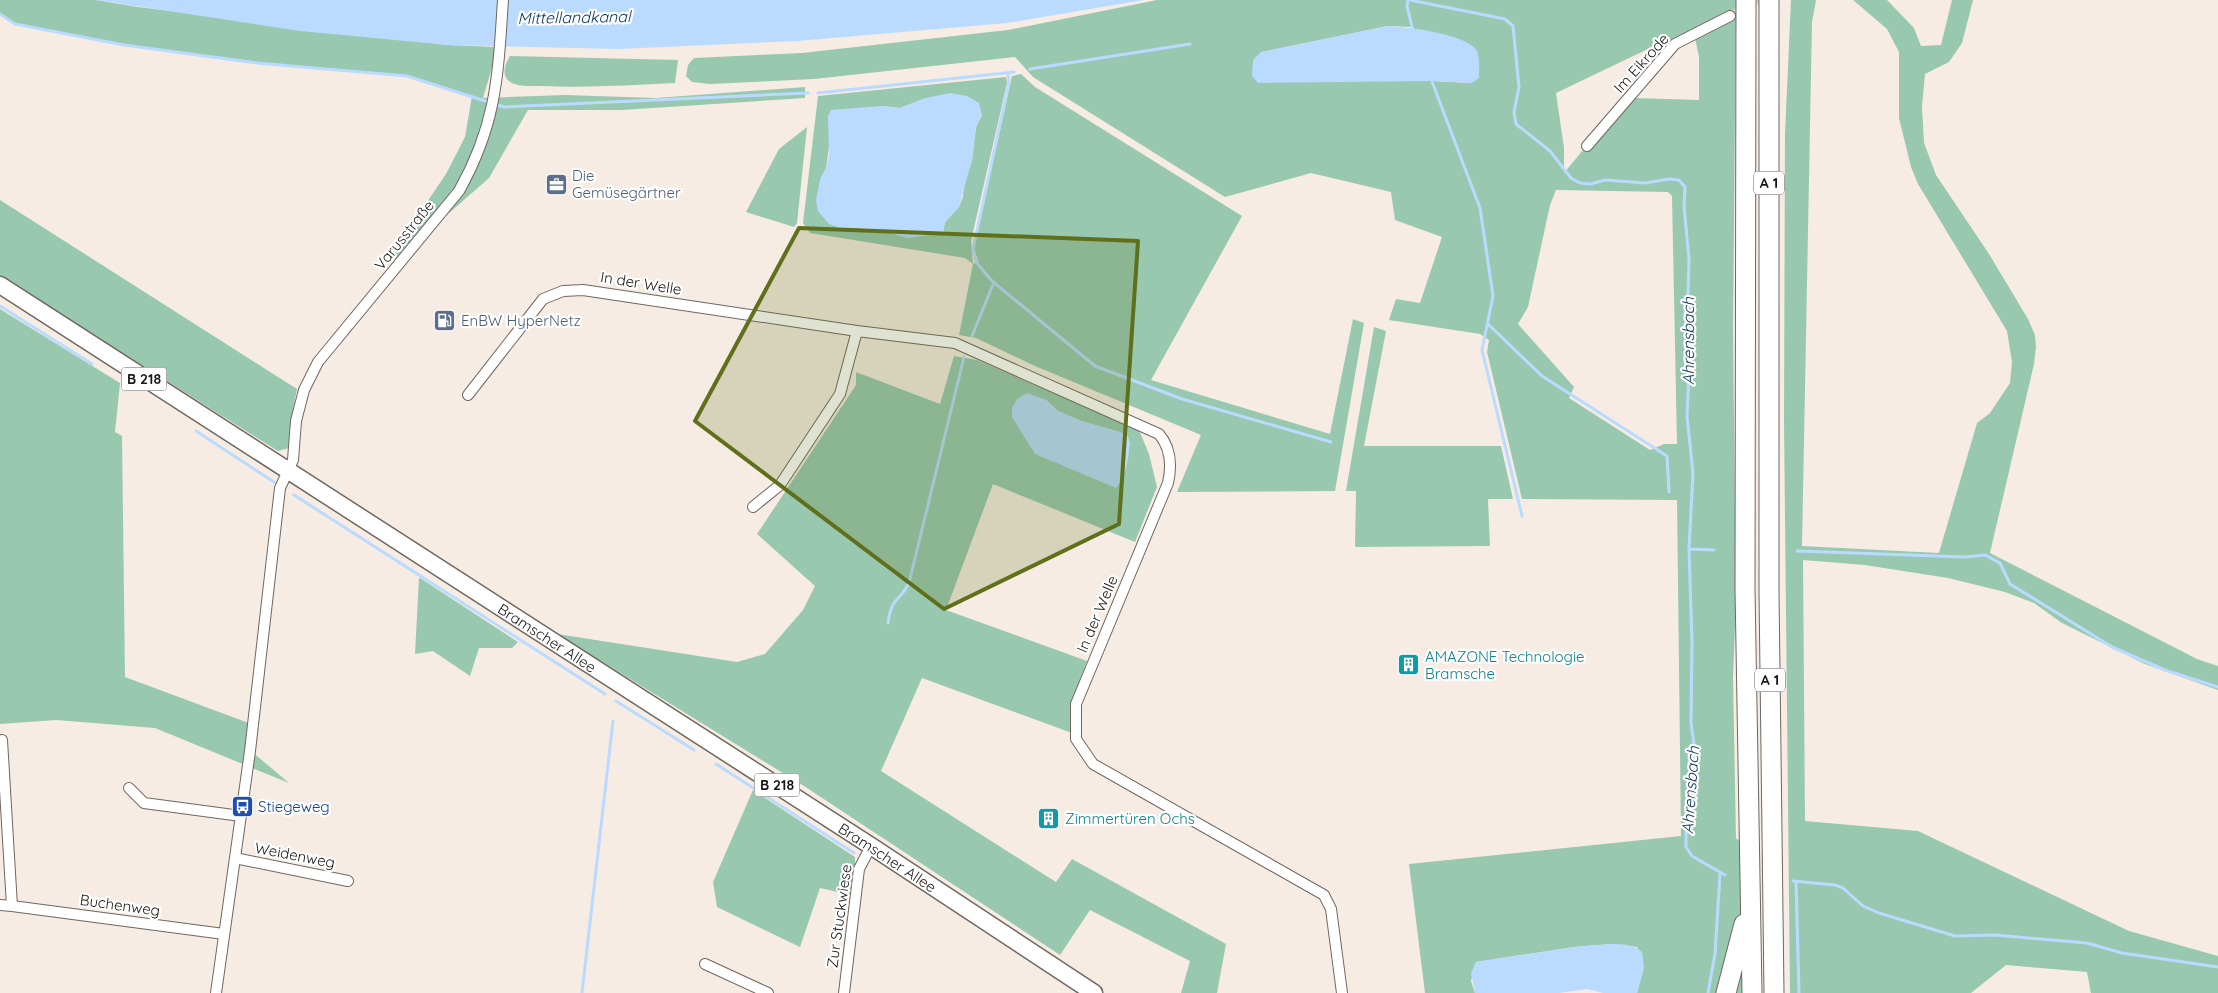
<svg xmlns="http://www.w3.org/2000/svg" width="2218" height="993" viewBox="0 0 2218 993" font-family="Quicksand,sans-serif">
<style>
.green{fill:#98c8af;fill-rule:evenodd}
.water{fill:#badbff}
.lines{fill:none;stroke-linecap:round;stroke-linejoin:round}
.stream{stroke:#badbff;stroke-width:3}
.minor-tunnel{stroke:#d5ccc4;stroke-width:10;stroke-dasharray:10 5;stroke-linecap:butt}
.minor-casing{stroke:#6f675f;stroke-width:12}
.primary-casing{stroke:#6f675f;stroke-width:19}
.motorway-casing{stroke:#6f675f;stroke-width:21}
.minor{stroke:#fff;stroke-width:10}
.primary{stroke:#fff;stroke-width:16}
.motorway{stroke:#fff;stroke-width:19}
.marked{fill:#5f6f1a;fill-opacity:0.2;stroke:#5f6f1a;stroke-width:4;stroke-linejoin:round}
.labels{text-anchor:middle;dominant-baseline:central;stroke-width:4.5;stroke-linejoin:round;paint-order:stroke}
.shield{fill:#fff;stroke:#5f5c5a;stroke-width:1}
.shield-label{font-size:14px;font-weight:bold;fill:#1a1613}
.street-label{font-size:15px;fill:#1a1613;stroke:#fff}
.service-label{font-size:15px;fill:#4e5e75;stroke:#fff;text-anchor:start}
.culture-label{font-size:15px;fill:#0d838f;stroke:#fff;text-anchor:start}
.transit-label{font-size:15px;fill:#164399;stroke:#fff;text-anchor:start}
.water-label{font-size:16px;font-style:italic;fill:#06325a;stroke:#fff}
</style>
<rect width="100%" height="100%" fill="#f6ece3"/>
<path class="green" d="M 0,0 L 96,0 L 138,7 L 448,45 L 496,47 L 494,61 L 483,98 L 565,95 L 656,98 L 805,87 L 805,98 L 622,110 L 528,110 L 489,178 L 432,228 L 424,225 L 395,262 L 394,251 L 446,174 L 465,137 L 472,96 L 407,76 L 257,63 L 124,45 L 15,24 L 0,14 Z
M 1157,0 L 1736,0 L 1733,331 L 1736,601 L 1733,677 L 1736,839 L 1749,843 L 1749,993 L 1637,993 L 1644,967 L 1637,947 L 1611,944 L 1574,947 L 1476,962 L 1471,981 L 1475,993 L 1425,993 L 1409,864 L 1681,836 L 1677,500 L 1522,499 L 1487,352 L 1489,340 L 1480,334 L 1389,320 L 1396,299 L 1420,303 L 1442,237 L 1395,220 L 1391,192 L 1311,173 L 1225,197 L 1033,77 L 1015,57 L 814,79 L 710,84 L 692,82 L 686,76 L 688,65 L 694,58 L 802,53 L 1008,30 ZM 1388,26 L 1411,27 L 1472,83 L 1432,81 L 1262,52 ZM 1694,33 L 1699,57 L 1699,100 L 1634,98 L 1588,152 L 1583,150 L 1564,173 L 1564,148 L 1556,93 L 1652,47 L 1675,44 ZM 1556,190 L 1668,192 L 1672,196 L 1677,444 L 1664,444 L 1650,450 L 1569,398 L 1574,387 L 1518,324 L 1528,307 L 1550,205 Z
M 1791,0 L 1816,0 L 1812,22 L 1802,546 L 1939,553 L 1977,423 L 1990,413 L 2010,383 L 2012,362 L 2007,331 L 1918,184 L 1911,167 L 1899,118 L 1899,52 L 1887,29 L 1853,0 L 1887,0 L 1914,28 L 1921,46 L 1941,45 L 1952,0 L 1973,0 L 1962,43 L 1949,62 L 1925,74 L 1922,106 L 1924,143 L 1936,175 L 1989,254 L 2028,319 L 2035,335 L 2036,347 L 2034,364 L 1990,553 L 2197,659 L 2218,666 L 2218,690 L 2145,664 L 2062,623 L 2034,603 L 2005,592 L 1948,578 L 1865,565 L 1803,560 L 1805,821 L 1918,831 L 2129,931 L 2218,956 L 2218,993 L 2091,993 L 2087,972 L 2006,965 L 1971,993 L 1790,993 L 1784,420 L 1785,134 Z
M 510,56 L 678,60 L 675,83 C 631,85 586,88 542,86 C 533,86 520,87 512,83 C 500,77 505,64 510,56 Z
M 1021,74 L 1035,87 L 1242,216 L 1151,380 L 1330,434 L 1353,319 L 1364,323 L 1335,491 L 1177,492 L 1201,435 L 1035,366 L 976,338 L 959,335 L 973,264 L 965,258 L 810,233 L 803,223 L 818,96 L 1006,77 L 1007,83 L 971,241 L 973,264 L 978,261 L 974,248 L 1012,76 ZM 926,98 L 982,115 L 976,127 L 972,160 L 964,183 L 963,197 L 959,207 L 945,222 L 943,232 C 908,238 874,226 840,228 L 820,180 L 826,168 L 830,140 L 882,106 L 900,108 Z
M 807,127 L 797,223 L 794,227 L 746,212 L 779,149 Z
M 0,200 L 297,389 L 290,424 L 289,448 L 278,451 L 0,276 Z
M 0,309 L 120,383 L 115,432 L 122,436 L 125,677 L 254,725 L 251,751 L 289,783 L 155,728 L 56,720 L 0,724 Z
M 1374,327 L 1386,331 L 1364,446 L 1501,446 L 1513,499 L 1488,499 L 1490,546 L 1355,547 L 1356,491 L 1346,491 Z
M 954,356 L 977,360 L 1139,430 L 1149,454 L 1157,487 L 1135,542 L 993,484 L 946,610 L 1087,661 L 1070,706 L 1072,733 L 922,678 L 881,771 L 1056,882 L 1072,859 L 1226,944 L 1217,993 L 1181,993 L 1190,961 L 1090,910 L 1060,955 L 804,786 L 557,634 L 737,662 L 765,654 L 803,610 L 815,586 L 757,534 L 856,385 L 856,372 L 940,404 ZM 1046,400 L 1058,411 L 1081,421 L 1120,432 L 1128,437 L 1130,445 L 1012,417 Z
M 419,578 L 420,578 L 518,642 L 512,648 L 479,648 L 470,676 L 433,651 L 415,654 Z
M 753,790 L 855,857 L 855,896 L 820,888 L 800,947 L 717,907 L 713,882 Z"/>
<path class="water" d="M 96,0 L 1144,0 L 1007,23 L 797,41 L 618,49 L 448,45 L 300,31 Z
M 1388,26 C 1407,27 1468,34 1477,51 C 1480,58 1479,71 1479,78 L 1472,83 L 1432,81 L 1258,83 L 1252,76 L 1253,60 L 1261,52 Z
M 950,93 L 967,96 L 979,103 L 982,115 L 976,127 L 972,160 L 959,207 L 945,222 L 943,232 L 940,234 L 907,238 L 876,229 L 840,228 L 829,224 L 818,211 L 816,200 L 820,180 L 826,168 L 829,156 L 828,116 L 831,110 L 882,106 L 900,108 L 926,98 Z
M 1027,393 L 1046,400 L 1058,411 L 1081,421 L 1120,432 L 1128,437 C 1132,449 1125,480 1116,488 L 1035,454 L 1012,417 L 1012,408 L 1017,399 Z
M 1611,944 C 1622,944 1633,944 1642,952 L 1644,967 L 1637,993 L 1603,993 L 1587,989 L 1559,993 L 1475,993 L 1471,973 L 1476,962 L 1574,947 Z"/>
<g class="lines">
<path class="stream" d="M 1408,0 L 1407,6 L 1413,31
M 1410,0 L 1505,19 L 1513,26 L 1519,87 L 1514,112 L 1516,124 L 1550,151 L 1571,178 L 1580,183 L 1591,184 L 1605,180 L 1645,183 L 1669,179 L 1679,180 L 1685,187 L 1684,206 L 1689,259 L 1687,331 L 1690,353 L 1687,416 L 1693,473 L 1689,549 L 1692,642 L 1691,723 L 1695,751 L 1686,831 L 1686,847 L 1692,856 L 1725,875
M 0,14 L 15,24 L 124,45 L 257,63 L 407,76 L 504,107 L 808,93
M 1030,69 L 1190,44
M 1008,74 L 1009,82 L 973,249 L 976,262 L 992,281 L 1095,366 L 1182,399 L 1331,442
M 1431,79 L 1480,208 L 1493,296 L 1482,350 L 1522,516
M 818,93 L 1014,72
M 0,306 L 92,364
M 1488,324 L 1542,376 L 1667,456 L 1669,492
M 972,336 L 994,282
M 196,431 L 274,482
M 294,495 L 605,694
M 1689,549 L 1714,550
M 1797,551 L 1966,557 L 1985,555 L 2000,563 L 2010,584 L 2112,647 L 2165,670 L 2218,687
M 888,623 C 889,616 890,609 894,603 C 901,594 903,595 909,583 L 964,357
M 616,701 L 694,750
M 716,764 L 854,853
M 1793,881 L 1835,885 L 1843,888 L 1863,906 L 1879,913 L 1955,936 L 1995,935 L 2087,943 L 2122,953 L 2218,967
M 1796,882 L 1799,993
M 582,993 L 613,721
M 1708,993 L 1715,954 L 1720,874"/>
<path class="minor-tunnel" d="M 1730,16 L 1765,0"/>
<defs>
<path id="minor" d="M 1587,146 L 1675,44 L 1730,16
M 468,395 L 543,299 L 563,291 L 583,290 L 857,331 L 955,343 L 1159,434 C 1171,448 1172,465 1168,483 L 1076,704 L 1076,739 L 1093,764 L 1324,895 L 1331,909 L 1342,993
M 753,507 L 780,485 L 840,394 L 857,331
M 2,740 L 12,906 L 224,934
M 129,788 L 144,803 L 241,816
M 235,858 L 348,881
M 0,905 L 12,906
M 705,964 L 768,993
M 216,993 L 250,751 L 280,488 L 293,460 L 296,421 L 304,390 L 318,362 L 459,191 C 497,123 498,75 503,0
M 844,993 L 859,869 L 871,846"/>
<g id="primary">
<path id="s1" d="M 0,285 L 871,846 L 1094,993"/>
</g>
<path id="motorway" d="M 1746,0 L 1745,589 L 1752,993
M 1769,0 L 1769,592 L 1774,993
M 1726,993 L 1744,924"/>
</defs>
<use href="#minor" class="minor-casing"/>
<use href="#primary" class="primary-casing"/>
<use href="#motorway" class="motorway-casing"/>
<use href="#minor" class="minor"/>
<use href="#primary" class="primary"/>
<use href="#motorway" class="motorway"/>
</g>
<path class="marked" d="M 799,228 L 1138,241 L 1119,524 L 944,609 L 695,421 Z"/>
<defs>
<symbol id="office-square" viewBox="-11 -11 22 22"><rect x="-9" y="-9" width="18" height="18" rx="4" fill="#5c6f8a" stroke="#fff"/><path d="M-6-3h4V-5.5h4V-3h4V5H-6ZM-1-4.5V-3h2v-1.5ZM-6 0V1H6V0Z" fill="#fff"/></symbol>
<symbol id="fuel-square" viewBox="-11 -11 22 22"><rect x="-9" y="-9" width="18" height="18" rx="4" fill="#5c6f8a" stroke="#fff"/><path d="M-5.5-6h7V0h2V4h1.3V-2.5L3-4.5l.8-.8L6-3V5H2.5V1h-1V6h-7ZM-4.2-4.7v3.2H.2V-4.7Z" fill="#fff"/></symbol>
<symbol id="building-square" viewBox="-11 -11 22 22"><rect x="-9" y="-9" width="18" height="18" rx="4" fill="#0f9aa8" stroke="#fff"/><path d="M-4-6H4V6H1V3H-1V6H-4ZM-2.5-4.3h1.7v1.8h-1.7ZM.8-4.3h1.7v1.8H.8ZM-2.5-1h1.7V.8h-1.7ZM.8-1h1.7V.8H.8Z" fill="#fff"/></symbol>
<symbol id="bus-square" viewBox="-11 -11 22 22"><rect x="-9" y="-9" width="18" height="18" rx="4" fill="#1a4fb4" stroke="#fff"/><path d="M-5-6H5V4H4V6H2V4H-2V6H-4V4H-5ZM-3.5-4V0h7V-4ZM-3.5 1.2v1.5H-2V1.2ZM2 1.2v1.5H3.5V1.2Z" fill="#fff"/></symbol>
</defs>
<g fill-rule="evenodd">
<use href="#office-square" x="544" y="172" width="25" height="25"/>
<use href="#fuel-square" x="432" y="308" width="25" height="25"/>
<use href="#building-square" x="1396" y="652" width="25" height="25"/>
<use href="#bus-square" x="230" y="794" width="25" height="25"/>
<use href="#building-square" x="1036" y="806" width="25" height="25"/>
</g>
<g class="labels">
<g class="shield">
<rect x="1754" y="171.5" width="30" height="23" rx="4"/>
<rect x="121.5" y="367.5" width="45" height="23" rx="4"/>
<rect x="1755" y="668.5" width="30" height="23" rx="4"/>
<rect x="754.5" y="773.5" width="45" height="23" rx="4"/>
</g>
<g class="shield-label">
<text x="1769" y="183">A 1</text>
<text x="144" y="379">B 218</text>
<text x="1770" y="680">A 1</text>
<text x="777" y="785">B 218</text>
</g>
<g class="street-label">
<text transform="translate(1641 63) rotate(-48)">Im Eikrode</text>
<text transform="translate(404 235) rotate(-51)">Varusstraße</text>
<text transform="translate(641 283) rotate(9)">In der Welle</text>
<text transform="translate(1097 614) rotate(-67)">In der Welle</text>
<text stroke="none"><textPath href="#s1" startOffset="651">Bramscher Allee</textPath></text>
<text transform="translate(295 855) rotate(11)">Weidenweg</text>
<text stroke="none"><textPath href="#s1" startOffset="1056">Bramscher Allee</textPath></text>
<text transform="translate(120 905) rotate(8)">Buchenweg</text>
<text transform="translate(839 916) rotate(-82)">Zur Stuckwiese</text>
</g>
<g class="service-label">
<text x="572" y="175">Die<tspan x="572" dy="17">Gemüsegärtner</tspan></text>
<text x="461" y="320">EnBW HyperNetz</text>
</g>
<g class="culture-label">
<text x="1425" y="656">AMAZONE Technologie<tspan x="1425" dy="17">Bramsche</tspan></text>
<text x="1065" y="818">Zimmertüren Ochs</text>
</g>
<g class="transit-label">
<text x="258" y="806">Stiegeweg</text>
</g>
<g class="water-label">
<text transform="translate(574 17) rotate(-1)">Mittellandkanal</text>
<text transform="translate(1688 341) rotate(-90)">Ahrensbach</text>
<text transform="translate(1690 790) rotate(-86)">Ahrensbach</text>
</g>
</g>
</svg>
